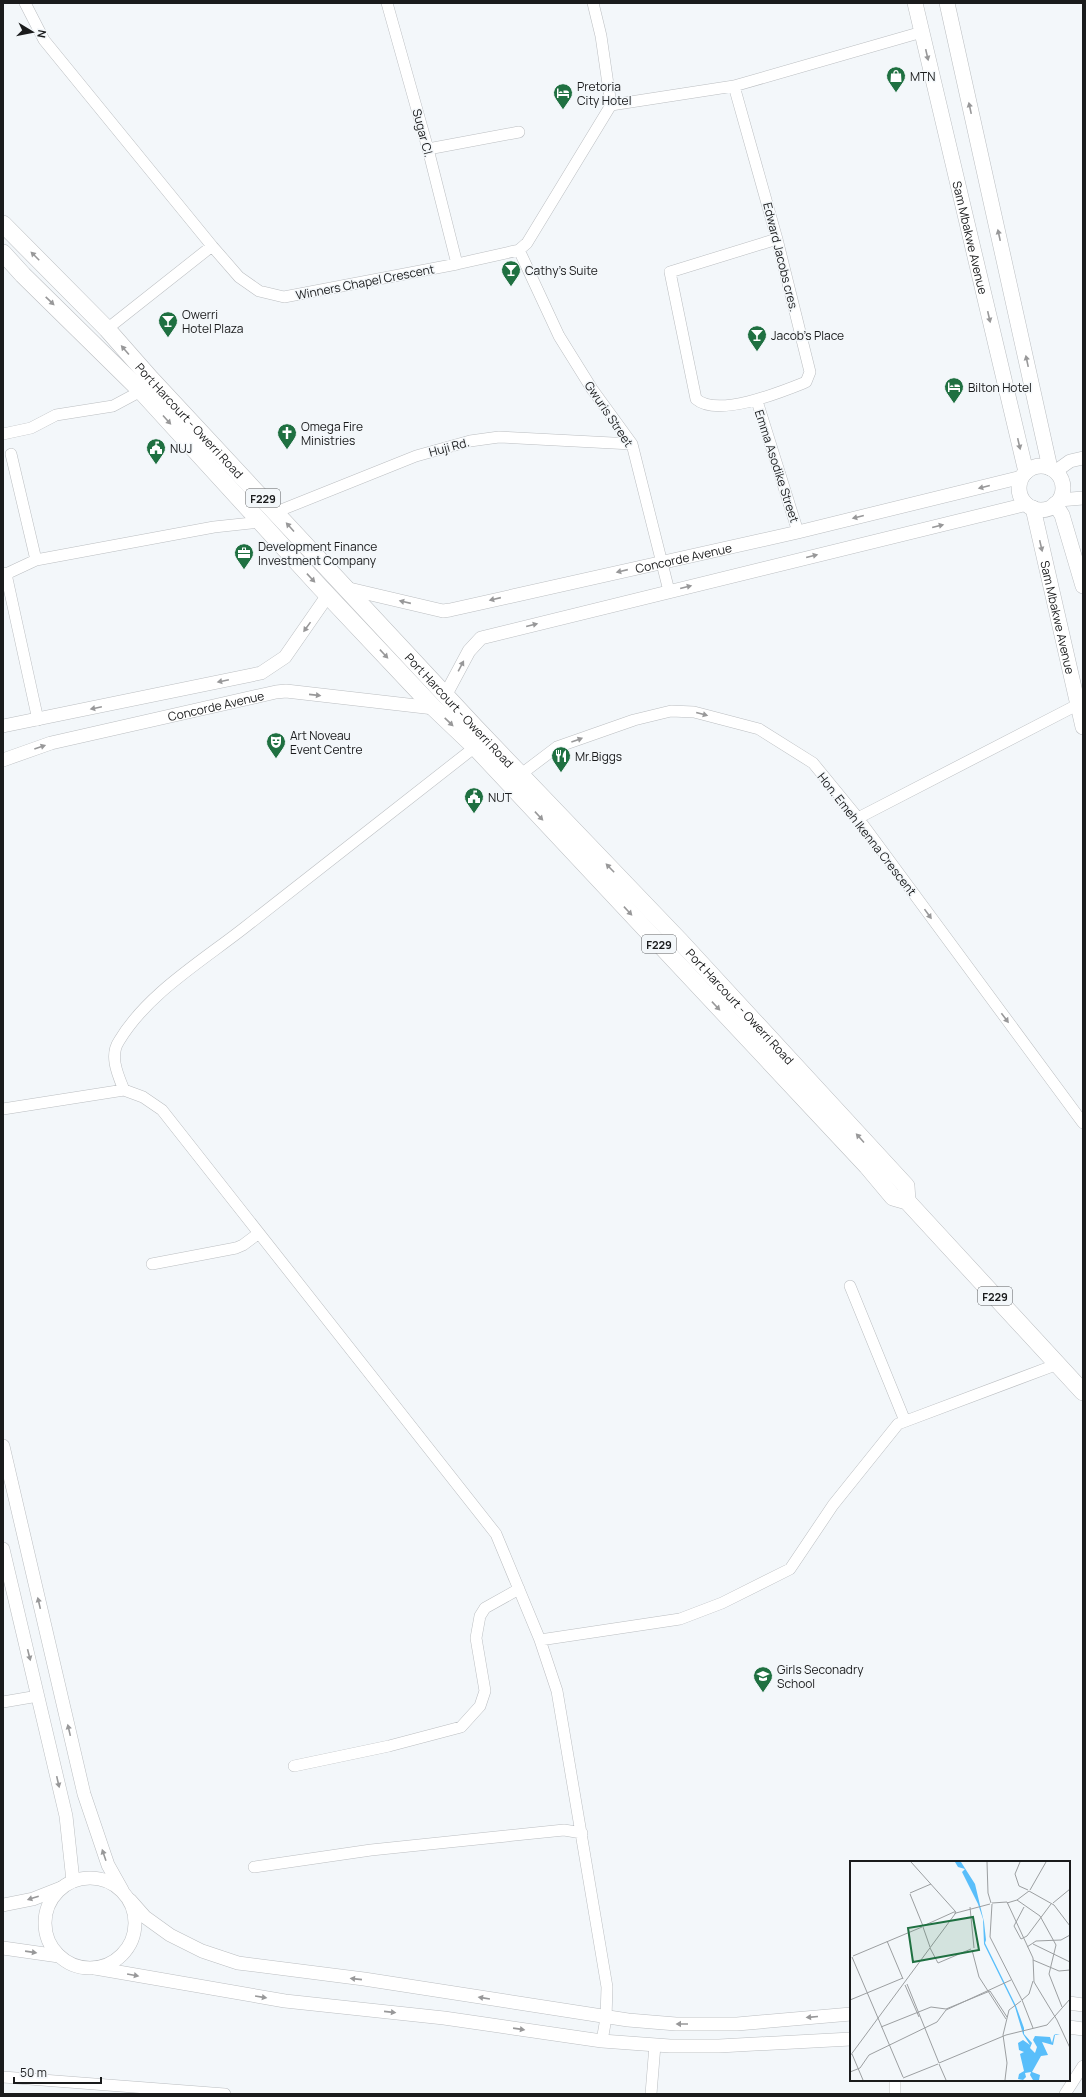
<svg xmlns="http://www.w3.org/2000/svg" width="1086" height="2097" viewBox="0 0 1086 2097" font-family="Manrope,sans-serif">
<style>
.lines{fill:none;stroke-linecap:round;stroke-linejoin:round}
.minor-casing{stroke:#bbbec1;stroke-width:12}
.tertiary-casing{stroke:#bbbec1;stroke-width:14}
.secondary-casing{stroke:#bbbec1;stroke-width:16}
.primary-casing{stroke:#bbbec1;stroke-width:18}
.minor{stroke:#fff;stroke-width:11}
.tertiary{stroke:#fff;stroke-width:13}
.secondary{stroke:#fff;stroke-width:15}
.primary{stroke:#fff;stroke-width:17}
.oneway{fill:#989899}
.labels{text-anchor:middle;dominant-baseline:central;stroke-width:3;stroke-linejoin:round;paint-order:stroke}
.shield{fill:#f3f7fa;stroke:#5b5d5f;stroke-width:1}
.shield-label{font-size:11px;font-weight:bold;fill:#1a1b1c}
.poi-label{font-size:12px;fill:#1a1b1c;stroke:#f3f7fa;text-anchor:start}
.street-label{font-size:12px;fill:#1a1b1c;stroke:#f3f7fa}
.inset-road{fill:none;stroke:#9c9fa1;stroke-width:1}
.view{fill:#1f7041;fill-opacity:0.15;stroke:#1f7041;stroke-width:2}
.inset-edge{fill:none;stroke:#1a1b1c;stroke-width:2}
</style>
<rect width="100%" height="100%" fill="#f3f7fa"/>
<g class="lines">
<defs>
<path id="minor" d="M 25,3 L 44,40 L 212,246 L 239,277 L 259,291 L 284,297 L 457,264 L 519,250 L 527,243 L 611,105 L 601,36 L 593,3
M 387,3 L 428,149 L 457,264
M 734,86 L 777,239 L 810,372 L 806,382 C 781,392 718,418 696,399 L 670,272 L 777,239
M 611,105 L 734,86 L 922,32
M 428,149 L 519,132
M 519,250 L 559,336 L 592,389 L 632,444 L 669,591
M 107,329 L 212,246
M 757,401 L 798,532
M 3,434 L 31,428 L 56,415 L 113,406 L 141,391
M 11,454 L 36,560
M 276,512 L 416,456 L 470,441 L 499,437 L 632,444
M 3,573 L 6,574 L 38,720
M 6,574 L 36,560 L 214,527 L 260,522
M 475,747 C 398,807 321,868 244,928 C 202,961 147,994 119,1041 C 109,1056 118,1075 124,1090 L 143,1097 L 162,1110 L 496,1534 L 540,1640 L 557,1691 L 607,1987 L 606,2018 L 602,2041
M 516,778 L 557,747 L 634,720 L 671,711 L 694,712 L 759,729 L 813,763 L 858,818 L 1083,1123
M 858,818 L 1077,705
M 3,1109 L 124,1090
M 152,1264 L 236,1248 L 243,1245 L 259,1233
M 850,1286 L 905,1421
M 540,1640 L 680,1619 L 722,1603 L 790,1569 L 833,1505 L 898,1424 L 1058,1364
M 3,1702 L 38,1696
M 294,1766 L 389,1746 L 461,1727 L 480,1706 L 485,1691 L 476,1638 L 480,1616 L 485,1608 L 519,1589
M 254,1867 L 371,1850 L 564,1830 L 582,1833
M 3,2077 L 225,2094
M 651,2094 L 655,2045
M 895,2094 L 895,2080
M 1065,2094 L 1083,2066"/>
<g id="tertiary">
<path d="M 1056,471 L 1070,461 L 1083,458"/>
<path d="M 1059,500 L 1083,498"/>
<path id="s1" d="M 345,588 L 443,611 L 450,610 L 798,532 L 1022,477"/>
<path d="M 445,696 L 469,651 L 481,638 L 1027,504"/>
<path d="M 3,726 L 261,673 L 285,657 L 328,595"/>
<path id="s2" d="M 3,760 L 51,743 L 276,692 L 286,691 L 434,708"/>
<path d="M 3,1446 L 84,1794 L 108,1865 L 122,1890"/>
<path d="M 3,1549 L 66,1816 L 73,1881"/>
<circle cx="90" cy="1923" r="45"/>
<path d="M 130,1900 L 145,1917 L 170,1935 L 202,1951 L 238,1963 L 364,1979 L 628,2020 L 676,2024 L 737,2024 L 851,2014"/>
<path d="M 3,1905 L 33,1899 L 61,1888"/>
<path d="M 3,1948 L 59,1956"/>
<path d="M 95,1968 L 285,2001 L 444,2018 L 602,2041 L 670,2046 L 719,2046 L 851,2039"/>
<path d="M 1069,2003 L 1083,2005"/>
<path d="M 1069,2027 L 1083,2029"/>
</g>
<g id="secondary">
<path id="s3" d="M 915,3 L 1026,472"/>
<path d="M 947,3 L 1050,468"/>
<circle cx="1041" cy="488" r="22"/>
<path d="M 1055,504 L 1062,515 L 1083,586"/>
<path id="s4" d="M 1033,508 L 1083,727"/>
</g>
<g id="primary">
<path id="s5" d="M 3,224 L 107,329 L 151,379 L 475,727 L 680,941 L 906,1186 L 907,1201"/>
<path d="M 3,253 L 23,275 L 141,391 L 319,586 L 434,708 L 475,747 L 867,1166 L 893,1197 L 907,1201 L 1083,1392"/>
</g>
</defs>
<use href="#minor" class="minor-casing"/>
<use href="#tertiary" class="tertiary-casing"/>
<use href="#secondary" class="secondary-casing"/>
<use href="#primary" class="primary-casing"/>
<use href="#minor" class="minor"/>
<use href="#tertiary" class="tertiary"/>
<use href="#secondary" class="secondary"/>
<use href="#primary" class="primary"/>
</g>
<defs><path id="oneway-solid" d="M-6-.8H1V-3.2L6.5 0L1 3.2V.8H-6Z"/></defs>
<g class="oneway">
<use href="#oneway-solid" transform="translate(927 55) rotate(77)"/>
<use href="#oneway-solid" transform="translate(970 108) rotate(-102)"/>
<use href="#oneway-solid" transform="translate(999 235) rotate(-102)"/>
<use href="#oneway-solid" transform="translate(35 256) rotate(-135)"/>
<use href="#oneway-solid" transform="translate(50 301) rotate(44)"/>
<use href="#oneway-solid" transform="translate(989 317) rotate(77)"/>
<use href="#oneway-solid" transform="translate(125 350) rotate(-131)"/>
<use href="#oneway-solid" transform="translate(1027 361) rotate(-102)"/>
<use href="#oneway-solid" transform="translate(167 420) rotate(48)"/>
<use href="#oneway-solid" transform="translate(1019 444) rotate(77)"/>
<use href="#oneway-solid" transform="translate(984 487) rotate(166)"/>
<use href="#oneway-solid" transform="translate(858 517) rotate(166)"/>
<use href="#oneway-solid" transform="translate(938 526) rotate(-14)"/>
<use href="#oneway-solid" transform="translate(290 527) rotate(-132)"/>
<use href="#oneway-solid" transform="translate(1041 546) rotate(77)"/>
<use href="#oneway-solid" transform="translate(812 556) rotate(-14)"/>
<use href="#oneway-solid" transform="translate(622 571) rotate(167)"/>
<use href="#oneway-solid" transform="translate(311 578) rotate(47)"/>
<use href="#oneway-solid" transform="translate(686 587) rotate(-14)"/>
<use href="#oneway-solid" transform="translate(495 599) rotate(167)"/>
<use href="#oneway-solid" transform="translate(405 602) rotate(-167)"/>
<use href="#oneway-solid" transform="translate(532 625) rotate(-14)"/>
<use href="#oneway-solid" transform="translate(307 627) rotate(126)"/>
<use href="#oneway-solid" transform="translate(384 654) rotate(47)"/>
<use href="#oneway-solid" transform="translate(461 666) rotate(-62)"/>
<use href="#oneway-solid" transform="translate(223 681) rotate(168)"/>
<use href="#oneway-solid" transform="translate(315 695) rotate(6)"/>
<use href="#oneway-solid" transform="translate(96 708) rotate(168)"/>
<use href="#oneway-solid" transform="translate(702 714) rotate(15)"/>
<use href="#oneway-solid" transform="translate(449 722) rotate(44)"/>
<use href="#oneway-solid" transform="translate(577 740) rotate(-20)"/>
<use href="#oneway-solid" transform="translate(40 747) rotate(-19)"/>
<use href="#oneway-solid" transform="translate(539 816) rotate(47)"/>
<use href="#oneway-solid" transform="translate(610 868) rotate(-134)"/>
<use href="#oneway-solid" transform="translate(628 911) rotate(47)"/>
<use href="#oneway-solid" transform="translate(928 914) rotate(54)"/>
<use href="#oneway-solid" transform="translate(716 1006) rotate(47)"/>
<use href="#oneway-solid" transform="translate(1005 1018) rotate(53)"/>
<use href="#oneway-solid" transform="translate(860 1138) rotate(-132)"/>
<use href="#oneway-solid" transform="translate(39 1603) rotate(-103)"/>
<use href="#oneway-solid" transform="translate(29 1655) rotate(76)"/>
<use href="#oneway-solid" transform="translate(69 1730) rotate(-103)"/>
<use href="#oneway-solid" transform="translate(58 1782) rotate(77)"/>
<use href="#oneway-solid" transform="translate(104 1855) rotate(-109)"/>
<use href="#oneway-solid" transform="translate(33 1898) rotate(163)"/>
<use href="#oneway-solid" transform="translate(31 1952) rotate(8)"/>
<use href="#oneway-solid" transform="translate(133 1975) rotate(10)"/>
<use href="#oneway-solid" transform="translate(356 1979) rotate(-174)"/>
<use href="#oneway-solid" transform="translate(261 1997) rotate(9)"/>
<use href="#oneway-solid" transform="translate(484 1998) rotate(-171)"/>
<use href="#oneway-solid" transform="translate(390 2012) rotate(6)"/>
<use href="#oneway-solid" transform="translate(812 2017) rotate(175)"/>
<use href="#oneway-solid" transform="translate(682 2024) rotate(-180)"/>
<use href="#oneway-solid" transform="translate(519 2029) rotate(8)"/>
</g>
<defs>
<symbol id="shop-pin" viewBox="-11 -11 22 30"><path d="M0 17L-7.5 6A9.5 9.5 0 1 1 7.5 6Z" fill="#1f7041" stroke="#f3f7fa"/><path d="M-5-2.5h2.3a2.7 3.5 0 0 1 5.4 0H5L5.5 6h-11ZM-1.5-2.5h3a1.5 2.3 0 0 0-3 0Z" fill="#fff"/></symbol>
<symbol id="hotel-pin" viewBox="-11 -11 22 30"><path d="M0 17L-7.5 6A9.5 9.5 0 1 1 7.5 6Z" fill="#1f7041" stroke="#f3f7fa"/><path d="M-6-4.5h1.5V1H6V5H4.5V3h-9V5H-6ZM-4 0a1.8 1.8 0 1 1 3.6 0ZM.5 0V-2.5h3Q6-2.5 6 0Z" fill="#fff"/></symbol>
<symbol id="bar-pin" viewBox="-11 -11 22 30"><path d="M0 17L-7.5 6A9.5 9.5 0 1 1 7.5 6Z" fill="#1f7041" stroke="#f3f7fa"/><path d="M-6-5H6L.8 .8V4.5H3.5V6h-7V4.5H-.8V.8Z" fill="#fff"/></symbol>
<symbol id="church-pin" viewBox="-11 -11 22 30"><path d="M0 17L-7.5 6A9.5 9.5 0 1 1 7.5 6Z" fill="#1f7041" stroke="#f3f7fa"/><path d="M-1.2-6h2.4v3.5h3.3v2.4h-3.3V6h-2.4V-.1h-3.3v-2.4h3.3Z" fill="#fff"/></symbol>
<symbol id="civic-pin" viewBox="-11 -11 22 30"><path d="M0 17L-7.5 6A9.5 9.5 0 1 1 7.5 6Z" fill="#1f7041" stroke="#f3f7fa"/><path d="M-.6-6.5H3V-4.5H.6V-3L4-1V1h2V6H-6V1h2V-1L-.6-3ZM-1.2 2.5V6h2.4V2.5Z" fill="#fff"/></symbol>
<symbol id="office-pin" viewBox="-11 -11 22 30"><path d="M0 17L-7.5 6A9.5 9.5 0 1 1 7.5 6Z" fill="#1f7041" stroke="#f3f7fa"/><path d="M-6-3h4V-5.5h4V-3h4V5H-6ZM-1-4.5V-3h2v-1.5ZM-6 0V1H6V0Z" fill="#fff"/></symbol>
<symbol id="theatre-pin" viewBox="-11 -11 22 30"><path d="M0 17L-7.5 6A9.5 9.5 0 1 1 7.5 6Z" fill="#1f7041" stroke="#f3f7fa"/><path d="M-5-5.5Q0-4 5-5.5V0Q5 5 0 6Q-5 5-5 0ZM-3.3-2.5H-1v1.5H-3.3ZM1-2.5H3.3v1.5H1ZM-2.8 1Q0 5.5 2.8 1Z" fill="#fff"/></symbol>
<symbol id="restaurant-pin" viewBox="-11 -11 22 30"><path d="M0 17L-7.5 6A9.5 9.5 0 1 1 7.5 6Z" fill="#1f7041" stroke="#f3f7fa"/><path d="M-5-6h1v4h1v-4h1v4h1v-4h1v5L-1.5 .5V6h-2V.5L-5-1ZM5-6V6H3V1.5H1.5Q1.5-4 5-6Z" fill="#fff"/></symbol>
<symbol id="school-pin" viewBox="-11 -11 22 30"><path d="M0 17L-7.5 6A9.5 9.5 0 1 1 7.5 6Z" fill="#1f7041" stroke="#f3f7fa"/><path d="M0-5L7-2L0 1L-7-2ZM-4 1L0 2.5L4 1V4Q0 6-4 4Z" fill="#fff"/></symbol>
</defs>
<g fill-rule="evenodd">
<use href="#shop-pin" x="885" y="65" width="22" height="30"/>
<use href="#hotel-pin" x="552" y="82" width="22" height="30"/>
<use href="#bar-pin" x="500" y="259" width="22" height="30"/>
<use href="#bar-pin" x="157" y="310" width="22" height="30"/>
<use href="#bar-pin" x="746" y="324" width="22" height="30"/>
<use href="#hotel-pin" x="943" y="376" width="22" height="30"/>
<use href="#church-pin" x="276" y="422" width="22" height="30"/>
<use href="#civic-pin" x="145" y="437" width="22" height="30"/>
<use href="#office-pin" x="233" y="542" width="22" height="30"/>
<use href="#theatre-pin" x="265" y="731" width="22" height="30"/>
<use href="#restaurant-pin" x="550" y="745" width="22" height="30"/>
<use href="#civic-pin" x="463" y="786" width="22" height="30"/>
<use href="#school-pin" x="752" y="1665" width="22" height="30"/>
</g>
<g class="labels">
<g class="shield">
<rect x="246" y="489" width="34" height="18" rx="3"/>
<rect x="642" y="935" width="34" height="18" rx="3"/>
<rect x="978" y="1287" width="34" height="18" rx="3"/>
</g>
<g class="shield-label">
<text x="263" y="498">F229</text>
<text x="659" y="944">F229</text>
<text x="995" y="1296">F229</text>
</g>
<g class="poi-label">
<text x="910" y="76">MTN</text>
<text x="577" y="86">Pretoria<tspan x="577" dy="14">City Hotel</tspan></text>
<text x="525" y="270">Cathy's Suite</text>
<text x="182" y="314">Owerri<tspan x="182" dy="14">Hotel Plaza</tspan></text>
<text x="771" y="335">Jacob's Place</text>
<text x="968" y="387">Bilton Hotel</text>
<text x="301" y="426">Omega Fire<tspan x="301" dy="14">Ministries</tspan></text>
<text x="170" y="448">NUJ</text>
<text x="258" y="546">Development Finance<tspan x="258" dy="14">Investment Company</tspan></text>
<text x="290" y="735">Art Noveau<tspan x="290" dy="14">Event Centre</tspan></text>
<text x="575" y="756">Mr.Biggs</text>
<text x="488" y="797">NUT</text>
<text x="777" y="1669">Girls Seconadry<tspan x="777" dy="14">School</tspan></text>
</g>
<g class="street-label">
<text transform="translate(423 133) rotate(75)">Sugar Cl.</text>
<text stroke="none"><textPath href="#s3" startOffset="241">Sam Mbakwe Avenue</textPath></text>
<text transform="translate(781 257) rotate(76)">Edward Jacobs cres.</text>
<text transform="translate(365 282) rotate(-11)">Winners Chapel Crescent</text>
<text transform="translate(609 414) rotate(56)">Gwuris Street</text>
<text stroke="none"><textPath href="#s5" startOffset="271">Port Harcourt - Owerri Road</textPath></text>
<text transform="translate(449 447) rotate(-15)">Huji Rd.</text>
<text transform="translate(777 466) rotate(72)">Emma Asodike Street</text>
<text stroke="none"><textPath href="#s1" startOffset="347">Concorde Avenue</textPath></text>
<text stroke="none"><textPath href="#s4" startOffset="112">Sam Mbakwe Avenue</textPath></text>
<text stroke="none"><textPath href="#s2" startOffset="220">Concorde Avenue</textPath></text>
<text stroke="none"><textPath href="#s5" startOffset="667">Port Harcourt - Owerri Road</textPath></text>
<text transform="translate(867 834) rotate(52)">Hon. Emeh Ikenna Crescent</text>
<text stroke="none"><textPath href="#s5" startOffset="1075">Port Harcourt - Owerri Road</textPath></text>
</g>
</g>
<g transform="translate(850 1861)">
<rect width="220" height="220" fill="#f3f7fa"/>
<path d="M 105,1 L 111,1 L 125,23 L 134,61 L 136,79 L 135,82 L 166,145 L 174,167 L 174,173 L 182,182 L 180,187 L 185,192 L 187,186 L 183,179 L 185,175 L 200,176 L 202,182 L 204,174 L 206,173 L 210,173 L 205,174 L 203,184 L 192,181 L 198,194 L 191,195 L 182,211 L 190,214 L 189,219 L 183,219 L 180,214 L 181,211 L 175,212 L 176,216 L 173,219 L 168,218 L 169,213 L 174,210 L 170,193 L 174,191 L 169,189 L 168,182 L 173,179 L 180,184 L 173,173 L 165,146 L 134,83 L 133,58 L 128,43 L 112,11 L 115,8 L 108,6 Z" fill="#59befa"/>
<path class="inset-road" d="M 61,1 L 105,50 L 105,53 L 106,52 L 105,50M 137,1 L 138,32 L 141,42M 170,1 L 165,13 L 169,25 L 178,29M 180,29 L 196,1M 179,30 L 204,44 L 220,65M 60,32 L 81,23M 60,33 L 73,65M 167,39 L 190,55 L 206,84 L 199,113 L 212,146M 142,42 L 157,41 L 183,97 L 184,121 L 207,159 L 220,187M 157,42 L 167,39 L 179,30M 203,42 L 220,28M 142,43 L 140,76 L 172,139M 120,46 L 124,87M 174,46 L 164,65 L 171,78 L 177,75 L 201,43M 106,52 L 140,43M 73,65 L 104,51M 73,66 L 80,86M 37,80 L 53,118M 183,83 L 220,101M 177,86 L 186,80 L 211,79 L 220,74M 80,87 L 88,102 L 121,88M 122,89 L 129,116 L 156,158M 3,95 L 72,66M 2,96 L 28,157M 183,99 L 209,110 L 220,109M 57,123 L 89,202M 55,124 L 69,156M 140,130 L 157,156M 0,139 L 53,117M 172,139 L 179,133 L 183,120M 172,139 L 183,167M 28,157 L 53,216M 31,166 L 81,146 L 96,148 L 140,130M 2,193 L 13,219M 0,195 L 105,53M 89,202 L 156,174 L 197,164 L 220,138M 89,203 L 96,219M 0,211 L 10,207 L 19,194 L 87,161 L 96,149 L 161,119M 53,217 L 88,203M 155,219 L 157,202 L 153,174 L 159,149 L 171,140"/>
<path class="view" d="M 123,56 L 129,89 L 63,101 L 58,67 Z"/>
<rect width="220" height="220" class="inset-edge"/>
</g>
<rect width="1086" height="2097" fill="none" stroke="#1a1b1c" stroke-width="8"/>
<g transform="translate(32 32) rotate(100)" stroke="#f3f7fa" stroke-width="3" paint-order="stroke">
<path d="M0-3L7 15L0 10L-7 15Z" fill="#1a1b1c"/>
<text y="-6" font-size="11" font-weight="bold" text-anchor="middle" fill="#1a1b1c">N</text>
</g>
<path d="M14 2077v6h87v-6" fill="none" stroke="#1a1b1c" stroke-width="2"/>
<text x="20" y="2077" font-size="12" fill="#1a1b1c" stroke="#f3f7fa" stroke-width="3" paint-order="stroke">50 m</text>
</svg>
